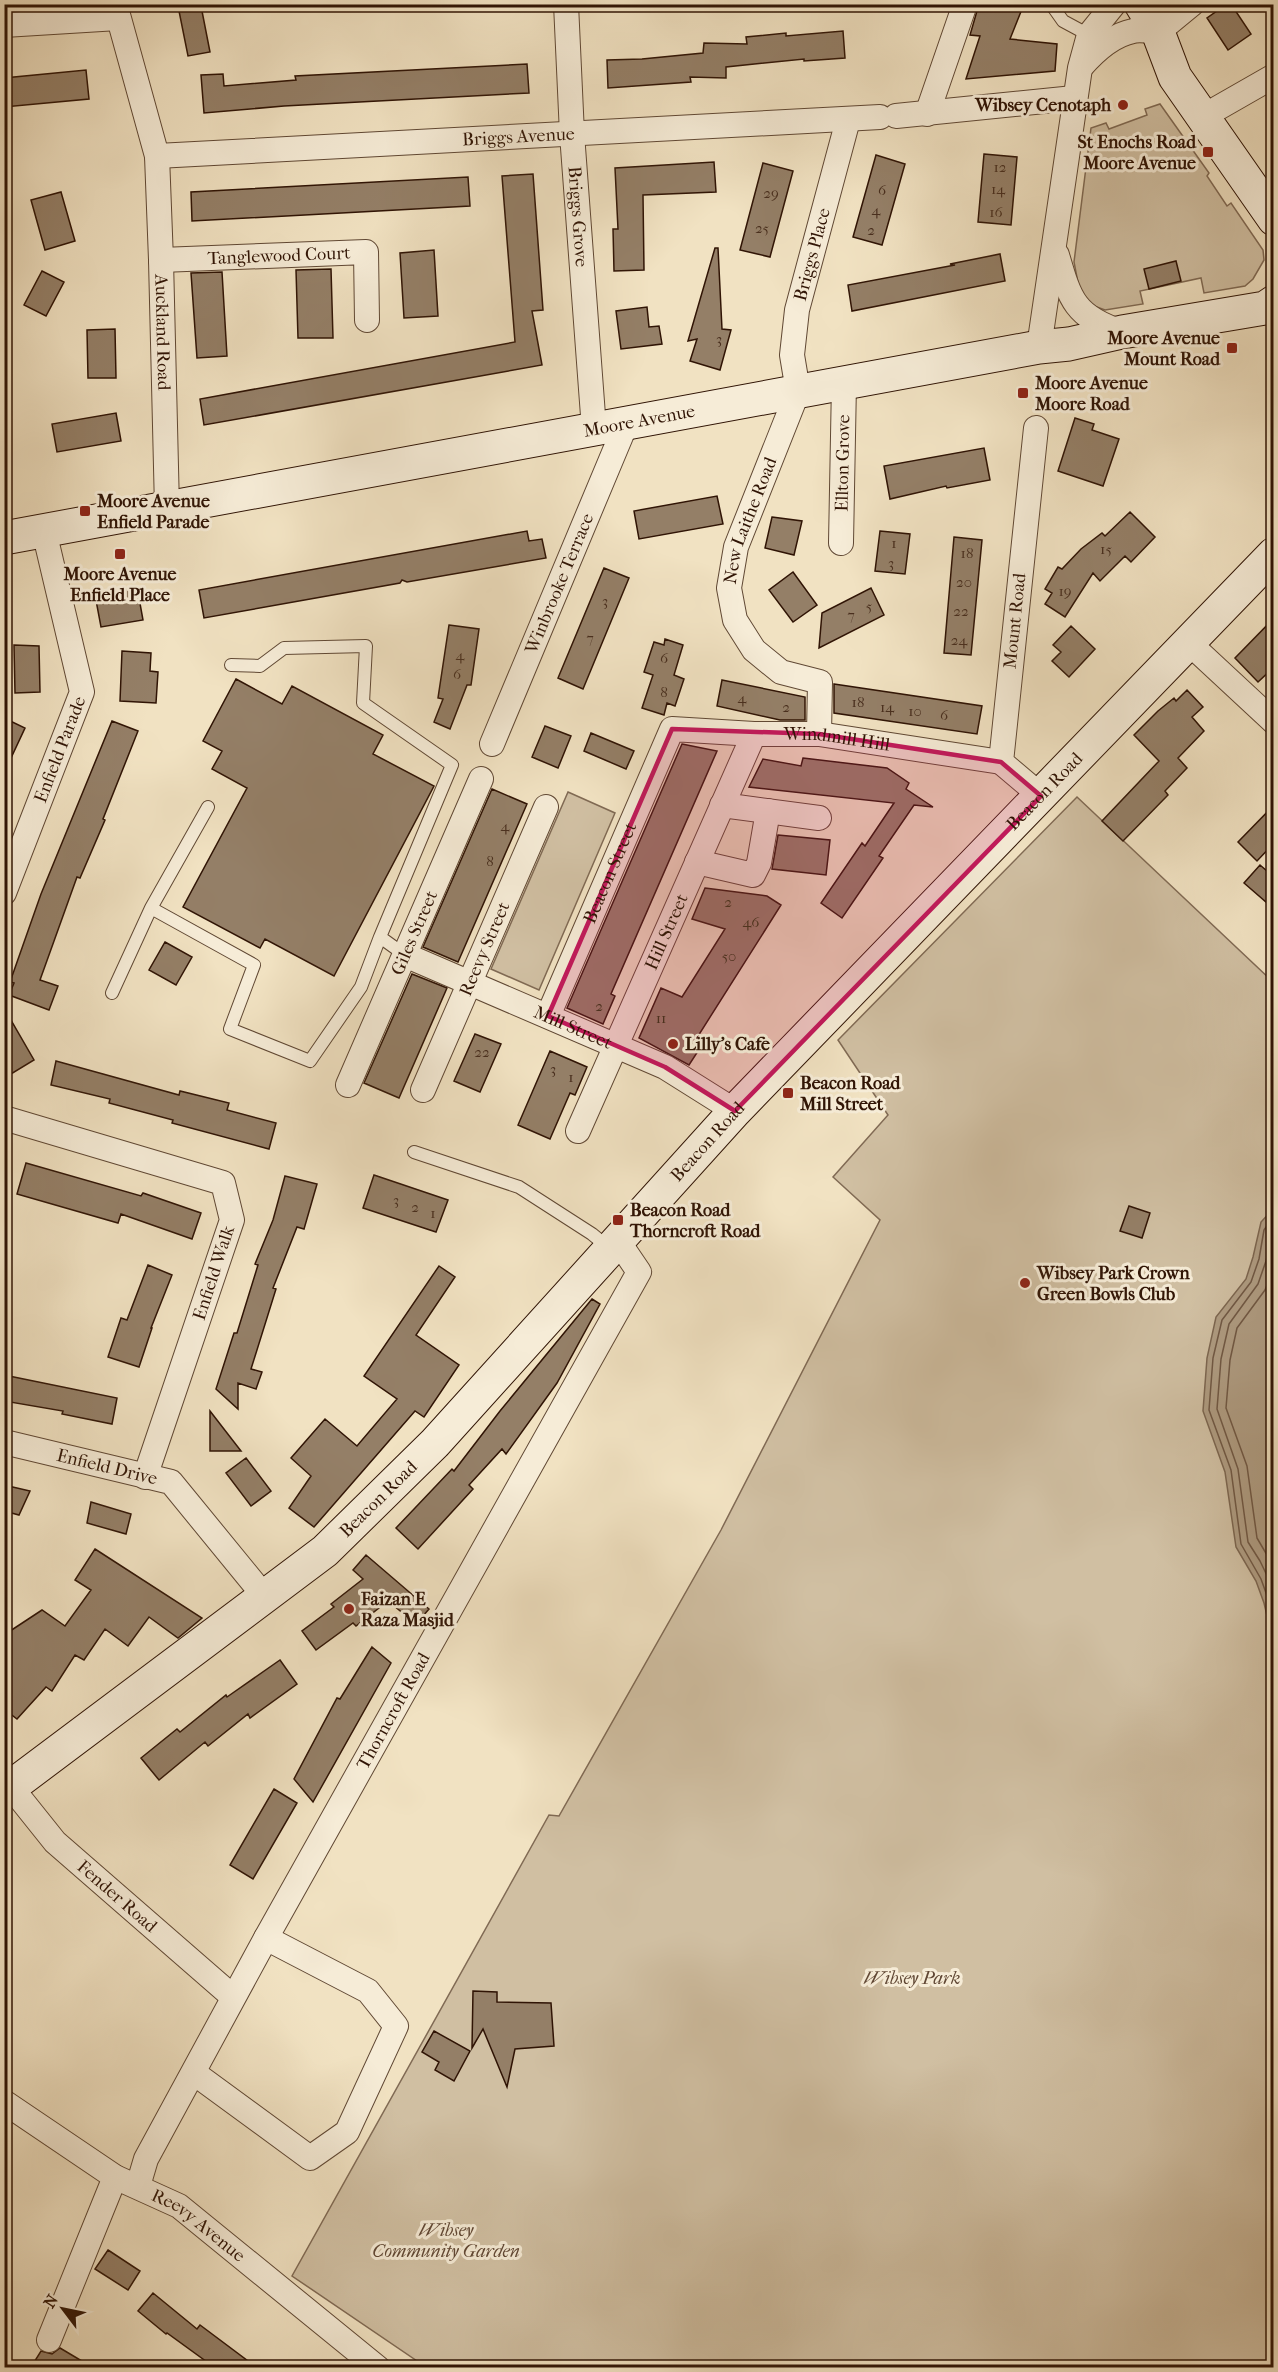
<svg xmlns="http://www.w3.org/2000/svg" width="1278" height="2372" viewBox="0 0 1278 2372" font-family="'IM FELL French Canon',serif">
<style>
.green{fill:#d0bfa2;stroke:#806a54;stroke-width:1.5}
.water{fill:#af9c82;stroke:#7c6650;stroke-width:1.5}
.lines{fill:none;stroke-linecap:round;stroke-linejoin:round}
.shore{stroke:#705844;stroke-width:1.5}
.building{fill:#947f67;stroke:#301405;stroke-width:1.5}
.lane-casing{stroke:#604834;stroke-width:14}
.street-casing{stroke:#604834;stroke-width:26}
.secondary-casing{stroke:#301405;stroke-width:35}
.lane{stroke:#f6ecd7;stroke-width:12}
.street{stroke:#f6ecd7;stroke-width:24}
.secondary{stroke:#f6ecd7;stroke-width:33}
.marked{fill:#c2185b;fill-opacity:0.2;stroke:#c2185b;stroke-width:4.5;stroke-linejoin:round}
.poi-dot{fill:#8f2418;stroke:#f6ecd7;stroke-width:2}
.labels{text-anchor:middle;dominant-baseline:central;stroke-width:6;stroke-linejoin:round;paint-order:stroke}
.number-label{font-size:15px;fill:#492f1e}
.poi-label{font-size:18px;font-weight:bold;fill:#301405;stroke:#f6ecd7;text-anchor:start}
.street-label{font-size:18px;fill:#301405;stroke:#f6ecd7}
.park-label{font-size:18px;font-style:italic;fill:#604734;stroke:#f6ecd7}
</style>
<rect width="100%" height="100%" fill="#f1e2c2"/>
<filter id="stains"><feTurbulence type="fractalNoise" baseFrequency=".00333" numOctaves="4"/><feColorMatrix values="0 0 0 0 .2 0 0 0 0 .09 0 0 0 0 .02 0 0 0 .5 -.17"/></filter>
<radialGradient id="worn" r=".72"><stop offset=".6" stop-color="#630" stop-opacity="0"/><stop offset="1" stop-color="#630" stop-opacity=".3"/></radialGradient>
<path class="green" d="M 1160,104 L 1209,173 L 1207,176 L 1227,206 L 1231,203 L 1263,250 L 1264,260 L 1253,279 L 1245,286 L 1204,293 L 1201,278 L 1140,291 L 1143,304 L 1105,310 L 1094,306 L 1080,293 L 1074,262 L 1091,128 L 1106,123 L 1109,129 L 1147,115 L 1145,109 Z
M 568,792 L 615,813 L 539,990 L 491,969 Z
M 1077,797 L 1273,982 L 1273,2367 L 426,2367 L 292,2276 L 549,1815 L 559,1816 L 721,1530 L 880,1220 L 833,1177 L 888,1115 L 838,1040 Z"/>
<path class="water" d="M 1273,1209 L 1273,1208 L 1273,1641 L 1264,1603 L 1256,1581 L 1236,1547 L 1225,1472 L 1203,1411 L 1207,1358 L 1216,1317 L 1246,1279 L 1253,1257 L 1261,1222 Z"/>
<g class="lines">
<path class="shore" d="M 1274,1216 L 1264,1230 L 1259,1259 L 1251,1282 L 1222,1320 L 1213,1358 L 1209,1410 L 1231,1470 L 1241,1544 L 1261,1579 L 1274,1615
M 1274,1228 L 1266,1261 L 1258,1284 L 1229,1324 L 1221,1359 L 1217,1409 L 1238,1469 L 1248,1542 L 1260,1561 L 1274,1590
M 1274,1268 L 1265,1290 L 1237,1328 L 1230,1360 L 1226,1408 L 1247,1466 L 1257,1538 L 1274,1567"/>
</g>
<path class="building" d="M 979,4 L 1024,4 L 1010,39 L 1057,44 L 1055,71 L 966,79 L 980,36 L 970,35 Z
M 1227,4 L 1231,4 L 1251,34 L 1228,50 L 1207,18 Z
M 201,6 L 210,52 L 188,56 L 179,11 Z
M 843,31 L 845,58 L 804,61 L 804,59 L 726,67 L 726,78 L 690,77 L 691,82 L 608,88 L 607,60 L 642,59 L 703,53 L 704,43 L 747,44 L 746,37 L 786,33 L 786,36 Z
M 527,64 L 529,93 L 284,106 L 204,113 L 201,75 L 223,74 L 224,86 L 296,80 L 295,76 Z
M 86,70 L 89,99 L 4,107 L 4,78 Z
M 984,154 L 1017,157 L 1011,225 L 978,222 Z
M 876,155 L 905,164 L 882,245 L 853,237 Z
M 714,162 L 716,192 L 643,195 L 644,270 L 614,271 L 613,229 L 618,229 L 615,168 Z
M 763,163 L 793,171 L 770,257 L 740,250 Z
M 533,174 L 543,310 L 532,311 L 542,365 L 204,425 L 200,399 L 515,342 L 502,176 Z
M 468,177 L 470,206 L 192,221 L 191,192 Z
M 61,192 L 75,241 L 45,250 L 31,200 Z
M 715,248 L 718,248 L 722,329 L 731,330 L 720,370 L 690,361 L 697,339 L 688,341 Z
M 434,250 L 438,316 L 404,318 L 400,253 Z
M 1000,254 L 1005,281 L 852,311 L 848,285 L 955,265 L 950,264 Z
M 1176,261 L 1181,281 L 1149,289 L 1144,269 Z
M 331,269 L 333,338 L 298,338 L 296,270 Z
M 42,271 L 64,282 L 46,316 L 24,305 Z
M 222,272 L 227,356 L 197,358 L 191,273 Z
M 647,307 L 649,327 L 659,326 L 662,344 L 621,349 L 616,311 Z
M 115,329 L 116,378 L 88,378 L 87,330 Z
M 116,413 L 121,441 L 57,452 L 52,424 Z
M 1075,418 L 1094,424 L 1092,430 L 1119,439 L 1103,486 L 1058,471 Z
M 984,448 L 990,480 L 947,488 L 946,486 L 890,499 L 884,466 Z
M 717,496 L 723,524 L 639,539 L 634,511 Z
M 1130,512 L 1155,537 L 1131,562 L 1125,556 L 1100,581 L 1093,573 L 1065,617 L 1045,604 L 1052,593 L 1045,589 L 1058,567 L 1062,569 L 1081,549 L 1102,533 L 1105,536 Z
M 772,517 L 802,521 L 794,555 L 765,548 Z
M 527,531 L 529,541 L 542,539 L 546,558 L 407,582 L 402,580 L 400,583 L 204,618 L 199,590 Z
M 880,531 L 910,534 L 905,574 L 875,571 Z
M 954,537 L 982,540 L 971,655 L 944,653 Z
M 604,568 L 629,578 L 583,689 L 558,678 Z
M 793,572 L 817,605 L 793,622 L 769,590 Z
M 137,587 L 143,620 L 101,627 L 95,595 Z
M 871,588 L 884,615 L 819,648 L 822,613 Z
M 1274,618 L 1274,667 L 1258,682 L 1235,658 Z
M 449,625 L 479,629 L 471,685 L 467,685 L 450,729 L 434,722 L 443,699 L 438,698 Z
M 1071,626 L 1095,649 L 1069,677 L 1052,661 L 1061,652 L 1053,645 Z
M 665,639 L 683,645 L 674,675 L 684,679 L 675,706 L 667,703 L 664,715 L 642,708 L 653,675 L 644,672 L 654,642 L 664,645 Z
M 14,645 L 39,646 L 40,692 L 15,693 Z
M 122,651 L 151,653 L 150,671 L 158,672 L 156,703 L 120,701 Z
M 236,679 L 282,704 L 292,686 L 383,735 L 373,754 L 434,786 L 334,976 L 265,939 L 260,948 L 183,907 L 247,788 L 212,769 L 222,751 L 203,741 Z
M 722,680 L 805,697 L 805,720 L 780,720 L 717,706 Z
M 834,684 L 982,706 L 977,734 L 834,713 Z
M 1187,690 L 1203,707 L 1192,717 L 1204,731 L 1178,758 L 1187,768 L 1165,791 L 1168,795 L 1123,841 L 1102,821 L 1159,761 L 1134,735 L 1158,711 L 1174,698 L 1176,701 Z
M 4,718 L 25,728 L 4,773 Z
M 112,721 L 138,731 L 103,819 L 105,820 L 80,878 L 77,877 L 40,980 L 58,986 L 49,1010 L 9,995 L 14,983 L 10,982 L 41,894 Z
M 545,726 L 571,736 L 558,768 L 532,757 Z
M 591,733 L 634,751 L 626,769 L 584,751 Z
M 682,744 L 717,751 L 611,994 L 615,996 L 603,1024 L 567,1008 Z
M 803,758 L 887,768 L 909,783 L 906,789 L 933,807 L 914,805 L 879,856 L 883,858 L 842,918 L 821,903 L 862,843 L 865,846 L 894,803 L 749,787 L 763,759 L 801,766 Z
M 492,789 L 527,804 L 458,962 L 423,947 Z
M 1274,805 L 1274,843 L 1257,861 L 1238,842 Z
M 778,835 L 830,840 L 826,875 L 772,869 Z
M 1260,865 L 1274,877 L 1274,909 L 1244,883 Z
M 705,888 L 767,896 L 781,905 L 693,1044 L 700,1048 L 689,1065 L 639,1038 L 661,988 L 682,997 L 725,929 L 692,919 Z
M 165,942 L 192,957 L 176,985 L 149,970 Z
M 412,974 L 447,988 L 399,1098 L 364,1083 Z
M 4,1008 L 34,1060 L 11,1074 L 4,1063 Z
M 475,1034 L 501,1044 L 480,1092 L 454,1081 Z
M 550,1051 L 587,1067 L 575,1095 L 570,1093 L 550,1139 L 518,1125 Z
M 56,1061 L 179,1095 L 180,1091 L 229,1103 L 227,1110 L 276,1123 L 269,1149 L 172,1123 L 173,1120 L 109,1103 L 110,1099 L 51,1085 Z
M 26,1163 L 141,1196 L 143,1193 L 201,1213 L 192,1239 L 121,1214 L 118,1223 L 17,1194 Z
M 374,1175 L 448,1200 L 436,1232 L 363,1208 Z
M 285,1176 L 317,1184 L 304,1229 L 297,1227 L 273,1288 L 276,1289 L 251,1369 L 262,1372 L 256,1389 L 238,1383 L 238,1409 L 216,1389 L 234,1333 L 237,1333 L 258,1265 L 255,1264 L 273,1220 Z
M 1129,1206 L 1150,1213 L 1142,1238 L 1120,1231 Z
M 148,1265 L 172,1275 L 151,1328 L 152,1328 L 139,1367 L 108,1357 L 121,1318 L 127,1320 Z
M 439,1266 L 455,1277 L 416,1335 L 459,1365 L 424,1417 L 415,1411 L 314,1527 L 289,1508 L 311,1476 L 291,1458 L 325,1419 L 357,1446 L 397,1399 L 364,1376 Z
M 592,1299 L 600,1304 L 557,1383 L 506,1454 L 502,1449 L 469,1485 L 473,1489 L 418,1549 L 396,1528 L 452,1469 L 454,1471 L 500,1411 Z
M 9,1376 L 117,1398 L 112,1424 L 62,1414 L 63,1411 L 4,1401 Z
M 210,1411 L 241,1451 L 210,1451 Z
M 246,1458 L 271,1491 L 251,1506 L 226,1473 Z
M 4,1485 L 30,1491 L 19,1515 L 4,1511 Z
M 91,1502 L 131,1514 L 126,1534 L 87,1523 Z
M 95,1549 L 202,1618 L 178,1638 L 149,1617 L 128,1646 L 105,1629 L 84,1660 L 75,1655 L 52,1691 L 46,1687 L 17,1719 L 4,1709 L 4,1635 L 42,1610 L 65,1626 L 91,1590 L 75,1580 Z
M 366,1555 L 429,1609 L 416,1624 L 388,1601 L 356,1626 L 353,1623 L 316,1650 L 302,1631 L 334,1607 L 331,1604 L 363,1579 L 353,1570 Z
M 372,1647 L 391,1663 L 313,1802 L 294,1779 L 337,1698 L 340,1699 Z
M 280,1660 L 297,1684 L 250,1718 L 248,1714 L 208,1746 L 205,1742 L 159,1780 L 141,1758 L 177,1729 L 180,1732 L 226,1695 L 227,1697 Z
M 274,1789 L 297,1803 L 253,1879 L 230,1865 Z
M 473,1991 L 497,1992 L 497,2002 L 551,2003 L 554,2046 L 515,2049 L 507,2087 L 483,2029 L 472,2048 Z
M 434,2031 L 470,2051 L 454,2081 L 435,2070 L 439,2062 L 422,2052 Z
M 108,2250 L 140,2271 L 128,2290 L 95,2269 Z
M 153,2293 L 197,2329 L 200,2325 L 256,2367 L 214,2367 L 167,2333 L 166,2334 L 138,2311 Z
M 60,2348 L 92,2367 L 31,2367 L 41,2351 L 52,2354 Z"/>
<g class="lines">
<defs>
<path id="lane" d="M 1051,4 L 1063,21 L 1089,35
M 231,665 L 260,666 L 284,648 L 366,646 L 363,703 L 452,765 L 380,937 L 405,955
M 208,807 L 151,908 L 254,965 L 230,1029 L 310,1061 L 361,987 L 380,937
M 112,993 L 151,908
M 414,1152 L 519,1187 L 592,1234 L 609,1248"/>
<g id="street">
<path id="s1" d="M 115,4 L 157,156 L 161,260 L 167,508"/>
<path id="s2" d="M 566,4 L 572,134 L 594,429"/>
<path d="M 4,25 L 118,18"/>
<path d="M 1081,67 C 1094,52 1113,35 1133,31 C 1140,29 1150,31 1158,32 L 1192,4"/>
<path d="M 927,114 L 965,4"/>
<path d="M 896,116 L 1074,98"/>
<path d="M 1204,116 L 1274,76"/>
<path id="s3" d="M 157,156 L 880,117"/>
<path d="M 1057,255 C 1070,300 1075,317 1122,332"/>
<path id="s4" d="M 161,260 L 366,252 L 367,320"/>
<path d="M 1039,347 L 1080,68 L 1089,35 L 1114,4"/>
<path d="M 1036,428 L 1001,762 L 1041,796"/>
<path id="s5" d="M 841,543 L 844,383"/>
<path d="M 1189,643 L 1274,722"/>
<path id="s6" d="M 819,734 L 820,682 L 781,672 L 754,650 L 735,620 L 729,588 L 736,547 L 798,391 L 792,355 L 797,310 L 848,120"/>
<path id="s7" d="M 492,744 L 626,424"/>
<path d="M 722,805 L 819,818"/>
<path d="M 697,862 L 753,875 L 759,863 L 768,811"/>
<path id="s8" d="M 4,893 L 82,692 L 44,531"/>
<path id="s9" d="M 405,955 L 665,1067 L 735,1111"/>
<path id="s10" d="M 548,1016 L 672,729 L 754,734 L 819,734 L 1001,762"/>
<path id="s11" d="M 348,1085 L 481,779"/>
<path id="s12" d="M 423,1090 L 546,807"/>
<path d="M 4,1118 L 223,1183 L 232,1220 L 145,1477"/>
<path id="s13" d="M 578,1131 L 754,734"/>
<path id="s14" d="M 4,1442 L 171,1482 L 265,1597"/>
<path id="s15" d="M 11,1787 L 55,1842 L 233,1997"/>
<path d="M 194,2073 L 310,2158 L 347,2132 L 396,2026 L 368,1991 L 266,1938"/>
<path id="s16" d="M 4,2102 L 115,2177 L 179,2206 L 378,2368"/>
<path id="s17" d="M 138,2186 L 146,2159 L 266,1938 L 639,1272 L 618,1241"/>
<path d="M 49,2340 L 115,2177"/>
</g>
<g id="secondary">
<path d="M 1141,4 L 1158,32 L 1175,77 L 1274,219"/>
<path id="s18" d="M 4,538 L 1039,347 L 1069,344 L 1122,332 L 1265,308 L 1274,302"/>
<path id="s19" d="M 4,1792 L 325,1551 L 435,1443 L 735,1111 L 1274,554"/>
</g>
</defs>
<use href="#lane" class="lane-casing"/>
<use href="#street" class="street-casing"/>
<use href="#secondary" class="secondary-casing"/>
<use href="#lane" class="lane"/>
<use href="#street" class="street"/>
<use href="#secondary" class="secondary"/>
</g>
<path class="marked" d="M 672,729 L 819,734 L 1001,762 L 1041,796 L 735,1111 L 665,1067 L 548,1016 Z"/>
<g class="poi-dot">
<circle cx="1123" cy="105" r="6"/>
<rect x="1202" y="146" width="12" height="12" rx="3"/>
<rect x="1226" y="342" width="12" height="12" rx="3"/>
<rect x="1017" y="387" width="12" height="12" rx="3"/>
<rect x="79" y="505" width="12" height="12" rx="3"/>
<rect x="114" y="548" width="12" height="12" rx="3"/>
<circle cx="673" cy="1044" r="6"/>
<rect x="782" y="1087" width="12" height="12" rx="3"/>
<rect x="612" y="1214" width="12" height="12" rx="3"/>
<circle cx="1025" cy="1283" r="6"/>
<circle cx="349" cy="1609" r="6"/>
</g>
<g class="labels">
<g class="number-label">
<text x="1000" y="167">12</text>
<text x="998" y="189">14</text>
<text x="882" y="190">6</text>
<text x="771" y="193">29</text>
<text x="876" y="210">4</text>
<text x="996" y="212">16</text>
<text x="762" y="228">25</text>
<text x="871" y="230">2</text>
<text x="719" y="339">3</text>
<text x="894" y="543">1</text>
<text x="1106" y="549">15</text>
<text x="967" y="553">18</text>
<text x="891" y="563">3</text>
<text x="964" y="582">20</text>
<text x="1065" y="591">19</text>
<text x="605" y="601">3</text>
<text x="869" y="606">5</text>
<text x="961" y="611">22</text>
<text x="851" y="615">7</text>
<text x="590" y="638">7</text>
<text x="959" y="640">24</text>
<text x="460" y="655">4</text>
<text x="664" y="658">6</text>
<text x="457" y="674">6</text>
<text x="664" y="692">8</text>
<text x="742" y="698">4</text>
<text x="858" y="702">18</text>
<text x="786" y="707">2</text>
<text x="887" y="707">14</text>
<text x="915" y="711">10</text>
<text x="944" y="715">6</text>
<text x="505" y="826">4</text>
<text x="490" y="861">8</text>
<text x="728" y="902">2</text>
<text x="751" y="922">46</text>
<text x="729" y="956">50</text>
<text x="599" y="1006">2</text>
<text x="661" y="1018">11</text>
<text x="482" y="1052">22</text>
<text x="553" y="1069">3</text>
<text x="571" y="1077">1</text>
<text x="396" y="1200">3</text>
<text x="415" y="1207">2</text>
<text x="433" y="1213">1</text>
</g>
<g class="poi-label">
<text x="1111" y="105" text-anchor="end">Wibsey Cenotaph</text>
<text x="1196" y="142" text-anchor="end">St Enochs Road<tspan x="1196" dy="21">Moore Avenue</tspan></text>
<text x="1220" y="338" text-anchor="end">Moore Avenue<tspan x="1220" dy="21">Mount Road</tspan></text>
<text x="1035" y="383">Moore Avenue<tspan x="1035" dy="21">Moore Road</tspan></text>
<text x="97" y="501">Moore Avenue<tspan x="97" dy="21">Enfield Parade</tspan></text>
<text x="120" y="574" text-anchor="middle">Moore Avenue<tspan x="120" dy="21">Enfield Place</tspan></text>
<text x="685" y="1044">Lilly's Cafe</text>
<text x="800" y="1083">Beacon Road<tspan x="800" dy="21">Mill Street</tspan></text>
<text x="630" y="1210">Beacon Road<tspan x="630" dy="21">Thorncroft Road</tspan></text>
<text x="1037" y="1273">Wibsey Park Crown<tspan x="1037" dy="21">Green Bowls Club</tspan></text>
<text x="361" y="1599">Faizan E<tspan x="361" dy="21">Raza Masjid</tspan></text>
</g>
<g class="street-label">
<text stroke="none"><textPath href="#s3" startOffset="362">Briggs Avenue</textPath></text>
<text stroke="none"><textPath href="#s2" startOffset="213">Briggs Grove</textPath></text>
<text stroke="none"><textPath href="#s6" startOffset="544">Briggs Place</textPath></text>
<text stroke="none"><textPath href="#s4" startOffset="118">Tanglewood Court</textPath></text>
<text stroke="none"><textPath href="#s1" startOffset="334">Auckland Road</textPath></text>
<text stroke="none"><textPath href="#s18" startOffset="646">Moore Avenue</textPath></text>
<text stroke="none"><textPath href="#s5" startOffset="80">Ellton Grove</textPath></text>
<text stroke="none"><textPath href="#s6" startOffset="266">New Laithe Road</textPath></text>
<text stroke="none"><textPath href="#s7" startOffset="174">Winbrooke Terrace</textPath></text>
<text transform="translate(1015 621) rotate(-84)">Mount Road</text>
<text stroke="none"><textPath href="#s10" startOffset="478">Windmill Hill</textPath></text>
<text stroke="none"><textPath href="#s8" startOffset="154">Enfield Parade</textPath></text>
<text stroke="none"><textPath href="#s19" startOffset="1448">Beacon Road</textPath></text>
<text stroke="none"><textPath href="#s10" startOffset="156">Beacon Street</textPath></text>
<text stroke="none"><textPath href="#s11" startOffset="166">Giles Street</textPath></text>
<text stroke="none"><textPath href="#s13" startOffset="218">Hill Street</textPath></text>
<text stroke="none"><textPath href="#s12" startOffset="154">Reevy Street</textPath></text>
<text stroke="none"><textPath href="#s9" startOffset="183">Mill Street</textPath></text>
<text stroke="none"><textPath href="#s19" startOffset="962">Beacon Road</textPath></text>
<text transform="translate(214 1273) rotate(-72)">Enfield Walk</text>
<text stroke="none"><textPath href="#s14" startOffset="106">Enfield Drive</textPath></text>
<text stroke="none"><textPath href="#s19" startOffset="476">Beacon Road</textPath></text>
<text stroke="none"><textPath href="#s17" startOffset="540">Thorncroft Road</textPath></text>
<text stroke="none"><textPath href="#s15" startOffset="153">Fender Road</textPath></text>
<text stroke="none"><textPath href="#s16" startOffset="231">Reevy Avenue</textPath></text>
</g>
<g class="park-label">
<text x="912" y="1978">Wibsey Park</text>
<text x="446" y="2230">Wibsey<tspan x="446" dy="21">Community Garden</tspan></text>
</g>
</g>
<rect width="1278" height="2372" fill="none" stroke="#f1e2c2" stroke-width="24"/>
<rect x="6" y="6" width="1266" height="2360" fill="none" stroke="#301405" stroke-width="3"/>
<rect x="12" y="12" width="1254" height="2348" fill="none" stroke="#301405" stroke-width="1.5"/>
<g transform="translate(63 2309) rotate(302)" stroke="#f6ecd7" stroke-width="4.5" paint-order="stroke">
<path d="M0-4.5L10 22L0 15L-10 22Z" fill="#301405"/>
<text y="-9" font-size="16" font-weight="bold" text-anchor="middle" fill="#301405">N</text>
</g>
<rect width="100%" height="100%" filter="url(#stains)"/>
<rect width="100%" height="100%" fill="url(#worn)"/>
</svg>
